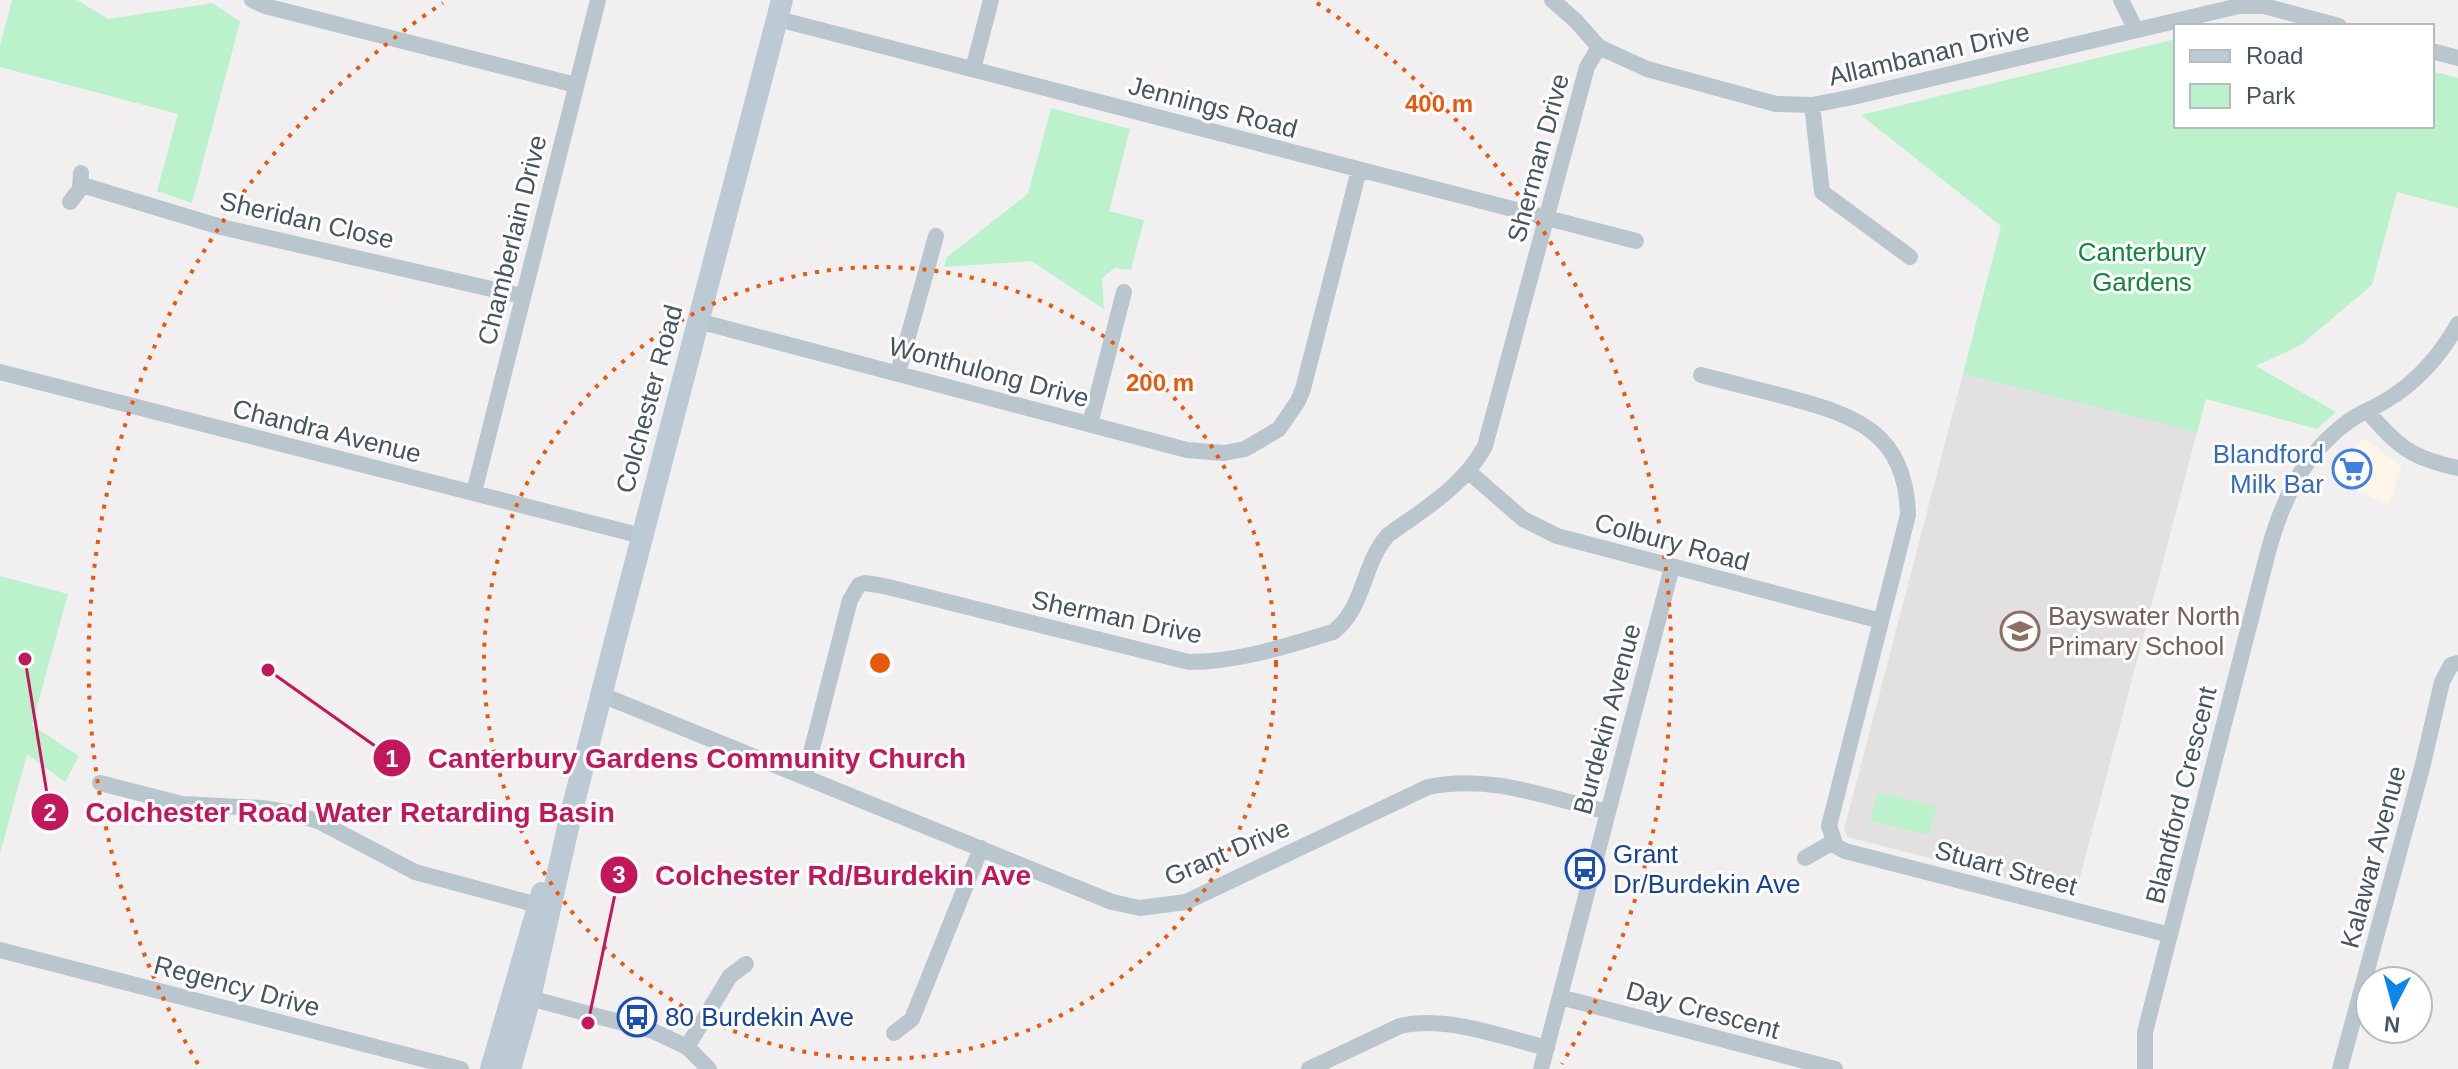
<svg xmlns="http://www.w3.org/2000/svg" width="2458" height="1069" viewBox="0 0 2458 1069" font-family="Helvetica,sans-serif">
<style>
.commercial{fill:#fdf5e8}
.education{fill:#e3e0e2}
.green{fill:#bbf2cb}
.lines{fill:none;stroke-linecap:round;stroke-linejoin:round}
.minor{stroke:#bac6cd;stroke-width:16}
.secondary{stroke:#bccad5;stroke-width:22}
.ring{fill:none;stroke:#e8590c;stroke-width:4;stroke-dasharray:4 8}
.labels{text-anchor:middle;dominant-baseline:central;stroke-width:6;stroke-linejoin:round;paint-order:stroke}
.street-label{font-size:26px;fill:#46555f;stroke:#fff}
.park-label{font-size:26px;fill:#11863f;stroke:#fff}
.shop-label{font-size:26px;fill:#366cbe;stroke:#fff;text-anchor:end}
.education-label{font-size:26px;fill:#785e54;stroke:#fff;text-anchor:start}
.transit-label{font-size:26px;fill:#164399;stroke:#fff;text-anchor:start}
.centre{fill:#e8590c;stroke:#fff;stroke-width:4}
.ring-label{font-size:24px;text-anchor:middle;font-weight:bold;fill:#e8590c;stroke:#fff;stroke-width:6;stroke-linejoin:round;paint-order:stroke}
.leader{fill:none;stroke:#c2185b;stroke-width:3}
.callout-dot{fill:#c2185b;stroke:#fff;stroke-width:3}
.mark-label{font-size:24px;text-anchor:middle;font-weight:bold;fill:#fff}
.callout-label{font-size:28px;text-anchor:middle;font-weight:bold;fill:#c2185b;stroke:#fff;stroke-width:6;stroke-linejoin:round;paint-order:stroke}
</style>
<rect width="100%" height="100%" fill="#f2eff0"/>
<path class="commercial" d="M 2364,438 L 2402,467 L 2389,505 L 2330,478 Z"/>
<path class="education" d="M 1963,374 L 2197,432 L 2075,896 L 1848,837 L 1844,830 Z"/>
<path class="green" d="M 12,0 L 77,0 L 108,19 L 213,3 L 240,22 L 192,203 L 157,191 L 178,114 L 0,67 L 0,45 Z
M 2176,39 L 2176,126 L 2432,126 L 2432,71 L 2458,78 L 2458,208 L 2397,192 L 2372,285 L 2301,345 L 2256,366 L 2336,412 L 2317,429 L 2206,399 L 2197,432 L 1963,374 L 2001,226 L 1861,115 Z
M 1051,108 L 1130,129 L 1109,211 L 1144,220 L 1131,270 L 1115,268 L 1102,278 L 1104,309 L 1031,261 L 944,267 L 947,257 L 1028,194 Z
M 0,576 L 68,594 L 32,725 L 79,756 L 65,782 L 27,754 L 0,854 Z
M 1878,792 L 1936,806 L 1929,835 L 1870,821 Z"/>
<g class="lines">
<path class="minor" d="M 252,0 L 265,6 L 576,85
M 1552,0 L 1575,20 L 1599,47 L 1647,69 L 1776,104 L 1812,105 L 1853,97 L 2239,6 L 2264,6 L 2339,26
M 2121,0 L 2136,30
M 778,19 L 1636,241
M 2432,51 L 2458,58
M 973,69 L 991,0
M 1812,105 L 1822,192 L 1910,257
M 82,185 L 221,227 L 522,296
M 70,202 L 80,189 L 81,173
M 698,321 L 1187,450 L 1224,453 L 1245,449 L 1279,429 L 1298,401 L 1303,389 L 1359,170
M 0,372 L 642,536
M 898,373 L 936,236
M 1701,375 C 1731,383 1761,390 1790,398 C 1859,416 1906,435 1908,515 L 1829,826 L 1836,846 L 1845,851 L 2170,935
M 2367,411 C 2398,446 2410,458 2458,468
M 1090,424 L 1124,292
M 1469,472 L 1523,519 L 1557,536 L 1881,621
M 474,492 L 598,0
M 602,695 L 1112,902 L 1140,908 L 1186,902 L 1428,787 C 1492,774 1545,797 1608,812
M 805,776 L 850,600 L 859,585 L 865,583 L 884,586 L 1189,662 C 1239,662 1286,646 1333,632 C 1365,608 1362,564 1388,535 C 1424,509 1464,486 1485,446 L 1587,67 L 1599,47
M 100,783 L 182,804 L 262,808 L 293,813 L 320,822 L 415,872 L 549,908
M 1805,858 L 1833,842
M 0,950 L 461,1069
M 522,996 L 653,1031 L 687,1047 L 709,1069
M 1560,997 L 1835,1069
M 894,1033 L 912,1019 L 981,848
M 687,1047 L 730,976 L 746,964
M 1309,1069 L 1400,1026 C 1446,1015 1502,1037 1547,1048
M 1541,1069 L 1672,567
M 2145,1069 L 2145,1032 L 2267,556 C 2281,503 2302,455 2349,421 C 2360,413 2374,408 2387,400 C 2417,382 2441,354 2458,324
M 2340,1069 L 2422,768 L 2442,682 L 2451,665 L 2458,663"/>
<path class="secondary" d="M 491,1069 L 542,893
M 510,1069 L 530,998 L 571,814 L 615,641 L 782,0"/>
</g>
<g class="ring">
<circle cx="880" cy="663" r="396"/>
<path d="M198 1064A791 791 0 0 1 443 3M1317 3A791 791 0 0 1 1562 1064"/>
</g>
<defs>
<symbol id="supermarket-ring" viewBox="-11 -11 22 22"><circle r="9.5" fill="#fff" stroke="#3f7fe0" stroke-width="1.5"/><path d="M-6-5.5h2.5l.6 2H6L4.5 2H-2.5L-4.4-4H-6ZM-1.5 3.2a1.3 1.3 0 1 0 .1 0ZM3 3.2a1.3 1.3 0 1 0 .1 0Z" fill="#3f7fe0"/></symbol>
<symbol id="school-ring" viewBox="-11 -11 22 22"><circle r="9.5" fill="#fff" stroke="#8d6e63" stroke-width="1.5"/><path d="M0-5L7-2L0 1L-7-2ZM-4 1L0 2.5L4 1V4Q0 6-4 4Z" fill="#8d6e63"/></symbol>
<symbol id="bus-ring" viewBox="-11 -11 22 22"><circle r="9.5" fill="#fff" stroke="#1a4fb4" stroke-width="1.5"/><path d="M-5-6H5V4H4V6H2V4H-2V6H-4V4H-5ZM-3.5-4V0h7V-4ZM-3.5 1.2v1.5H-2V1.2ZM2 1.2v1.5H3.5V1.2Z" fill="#1a4fb4"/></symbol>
</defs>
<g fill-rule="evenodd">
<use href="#supermarket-ring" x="2330" y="447" width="44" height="44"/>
<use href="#school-ring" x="1998" y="609" width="44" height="44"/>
<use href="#bus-ring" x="1563" y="847" width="44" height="44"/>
<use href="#bus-ring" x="615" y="995" width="44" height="44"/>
</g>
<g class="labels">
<g class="street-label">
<text transform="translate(1929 54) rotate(-13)">Allambanan Drive</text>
<text transform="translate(1213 107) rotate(15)">Jennings Road</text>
<text transform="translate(1538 158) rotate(-75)">Sherman Drive</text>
<text transform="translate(307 220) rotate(13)">Sheridan Close</text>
<text transform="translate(512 240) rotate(-76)">Chamberlain Drive</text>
<text transform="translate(989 372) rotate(15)">Wonthulong Drive</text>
<text transform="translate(649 399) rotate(-75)">Colchester Road</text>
<text transform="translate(327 431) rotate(14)">Chandra Avenue</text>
<text transform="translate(1672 542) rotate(15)">Colbury Road</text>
<text transform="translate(1117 617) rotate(12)">Sherman Drive</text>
<text transform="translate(1607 719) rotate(-75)">Burdekin Avenue</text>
<text transform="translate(2181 795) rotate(-76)">Blandford Crescent</text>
<text transform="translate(1227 852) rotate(-23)">Grant Drive</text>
<text transform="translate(2373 857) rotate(-75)">Kalawar Avenue</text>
<text transform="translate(2006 868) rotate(15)">Stuart Street</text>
<text transform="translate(237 986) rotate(15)">Regency Drive</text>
<text transform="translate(1703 1010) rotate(15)">Day Crescent</text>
</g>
<g class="park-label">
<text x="2142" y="252">Canterbury<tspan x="2142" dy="30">Gardens</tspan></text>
</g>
<g class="shop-label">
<text x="2324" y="454">Blandford<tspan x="2324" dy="30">Milk Bar</tspan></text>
</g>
<g class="education-label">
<text x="2048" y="616">Bayswater North<tspan x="2048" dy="30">Primary School</tspan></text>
</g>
<g class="transit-label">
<text x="1613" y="854">Grant<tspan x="1613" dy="30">Dr/Burdekin Ave</tspan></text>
<text x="665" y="1017">80 Burdekin Ave</text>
</g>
</g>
<circle cx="880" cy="663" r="12" class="centre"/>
<g class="ring-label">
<text x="1439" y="112">400 m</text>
<text x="1160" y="391">200 m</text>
</g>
<path class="leader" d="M268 670L392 758M25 659L50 812M588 1023L619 875"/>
<g class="callout-dot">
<circle cx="268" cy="670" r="8"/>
<circle cx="25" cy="659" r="8"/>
<circle cx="588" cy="1023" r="8"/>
<circle cx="392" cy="758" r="20"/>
<circle cx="50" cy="812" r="20"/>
<circle cx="619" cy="875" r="20"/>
</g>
<g class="mark-label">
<text x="392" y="767">1</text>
<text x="50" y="821">2</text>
<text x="619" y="883">3</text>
</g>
<g class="callout-label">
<text x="697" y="768">Canterbury Gardens Community Church</text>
<text x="350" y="822">Colchester Road Water Retarding Basin</text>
<text x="843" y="885">Colchester Rd/Burdekin Ave</text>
</g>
<rect x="2174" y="24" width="260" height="104" fill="#ffffff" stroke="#b5bbbf" stroke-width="2"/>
<rect x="2190" y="50" width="40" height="12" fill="#bccad5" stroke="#b5bbbf" stroke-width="2"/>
<text x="2246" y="64" font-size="24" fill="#46555f">Road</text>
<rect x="2190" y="84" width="40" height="24" fill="#bbf2cb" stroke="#b5bbbf" stroke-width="2"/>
<text x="2246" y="104" font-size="24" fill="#46555f">Park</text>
<g transform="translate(2394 1005) rotate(186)"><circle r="38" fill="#ffffff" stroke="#b5bbbf" stroke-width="2"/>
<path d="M0-6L14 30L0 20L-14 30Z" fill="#0c86ef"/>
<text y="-12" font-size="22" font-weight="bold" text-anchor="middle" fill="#46555f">N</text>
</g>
</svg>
